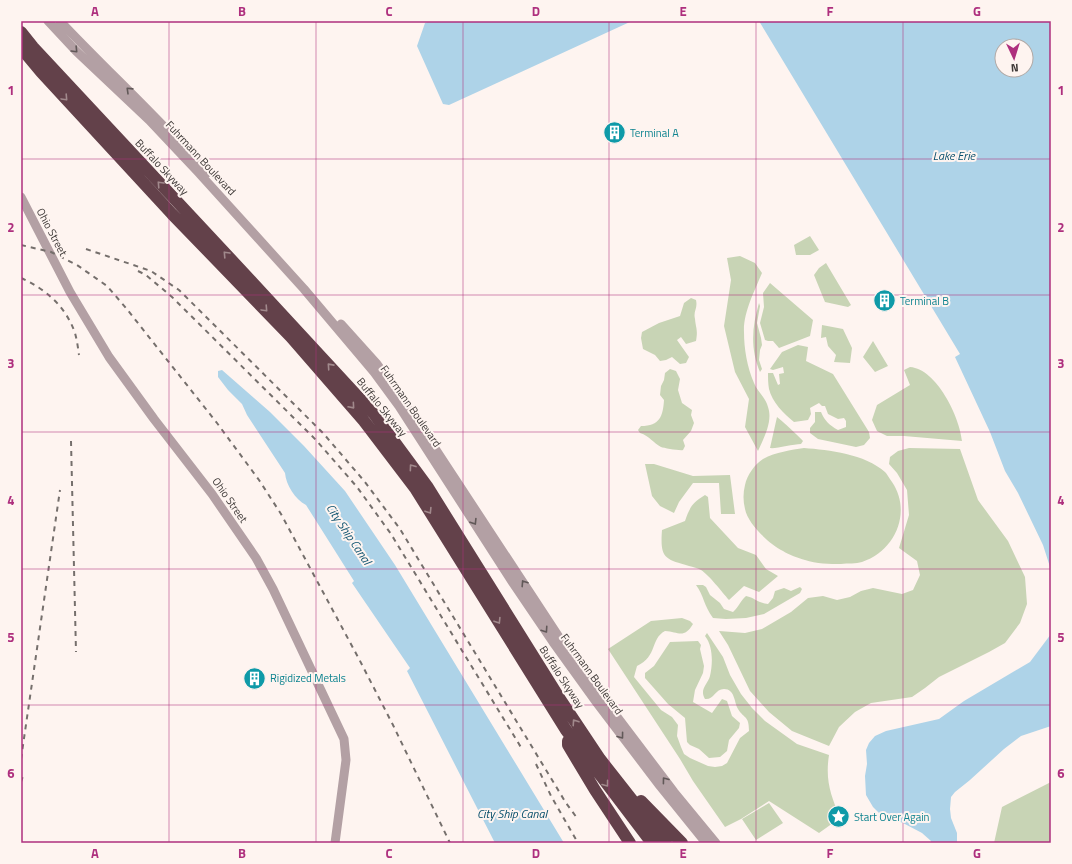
<svg xmlns="http://www.w3.org/2000/svg" width="1072" height="864" viewBox="0 0 1072 864" font-family="'Titillium Web',sans-serif">
<style>
.green{fill:#c8d4b5}
.water{fill:#aed3e8;fill-rule:evenodd}
.lines{fill:none;stroke-linecap:round;stroke-linejoin:round}
.tertiary{stroke:#b3a0a4;stroke-width:9}
.motorway{stroke:#63414a;stroke-width:12}
.rail{stroke:#756f6c;stroke-width:2;stroke-dasharray:5 5;stroke-linecap:butt}
.oneway{stroke:#615858}
.oneway2{stroke:#a1898c}
.grid{fill:none;stroke:#ae2f7e;stroke-width:1;stroke-opacity:0.55}
.labels{text-anchor:middle;dominant-baseline:central;stroke-width:4;stroke-linejoin:round;paint-order:stroke}
.culture-label{font-size:11px;fill:#0d838f;stroke:#fef4f0;text-anchor:start}
.street-label{font-size:11px;fill:#3e3937;stroke:#fef4f0}
.water-label{font-size:12px;font-style:italic;fill:#084f6c;stroke:#fef4f0}
.neatline{fill:none;stroke:#ae2f7e;stroke-width:1.5}
.grid-label{font-size:13px;text-anchor:middle;font-weight:bold;fill:#ae2f7e}
</style>
<rect width="100%" height="100%" fill="#fef4f0"/>
<path class="green" d="M 810,236 L 819,250 L 810,255 L 796,255 L 794,245 Z
M 740,256 L 755,263 L 762,273 C 755,290 743,313 744,332 C 744,348 747,367 754,383 C 757,391 766,398 768,407 C 773,421 764,438 758,451 L 745,427 L 749,399 L 735,372 L 724,326 L 731,280 L 727,258 Z
M 826,263 L 851,305 L 848,307 L 825,302 L 814,275 L 819,268 Z
M 770,283 L 813,320 L 810,336 L 779,348 L 773,341 L 768,341 L 765,340 L 760,323 L 764,307 L 763,293 Z
M 691,298 L 696,300 C 698,309 693,311 695,319 C 696,329 698,329 696,341 L 686,344 L 681,337 L 677,340 L 689,357 L 686,363 L 680,364 L 672,357 L 666,360 L 660,361 L 655,355 L 643,349 L 641,338 L 642,332 L 659,323 L 680,316 L 684,303 Z
M 759,303 L 760,306 L 757,323 L 761,338 L 762,345 L 760,350 L 759,360 L 762,369 L 760,372 C 750,348 752,327 759,303 Z
M 822,325 L 843,329 L 852,348 L 850,363 L 834,362 L 836,355 L 828,346 L 826,337 L 821,338 Z
M 873,341 L 888,366 L 875,372 L 863,357 Z
M 798,345 L 808,347 L 806,361 L 833,374 L 869,432 L 870,438 L 864,445 L 856,447 L 818,439 L 810,433 L 810,428 L 815,422 L 815,412 L 821,412 C 825,421 829,425 838,430 L 846,427 L 846,421 L 844,418 L 838,419 L 828,414 L 825,406 L 822,406 L 819,403 L 810,408 L 811,414 L 808,420 L 794,422 C 784,414 772,402 769,389 C 768,384 768,378 768,373 L 773,373 L 778,385 L 780,384 L 779,374 L 784,373 L 783,367 L 773,370 L 770,369 L 782,352 Z
M 910,367 C 937,369 960,418 962,441 L 904,436 L 887,436 L 877,431 L 872,420 L 877,405 L 910,385 L 904,370 Z
M 670,369 L 676,371 L 680,379 L 678,390 L 682,403 L 692,410 L 691,415 L 694,423 L 691,431 L 683,440 L 685,446 L 683,450 C 680,451 664,448 661,447 C 653,443 650,436 640,433 L 638,430 L 641,426 C 660,426 663,416 664,400 L 660,395 L 661,386 L 664,380 L 665,373 Z
M 777,417 C 781,420 801,438 803,441 L 801,444 C 793,444 776,449 770,448 Z
M 804,448 C 829,450 865,454 885,472 C 887,474 889,478 892,482 C 912,511 896,551 862,562 C 856,564 848,563 841,564 C 830,564 816,564 805,560 C 798,558 789,555 783,551 C 769,544 748,524 745,509 C 743,501 743,493 745,485 C 747,475 755,464 763,459 C 776,452 791,450 804,448 Z
M 909,448 L 960,449 L 978,500 L 1008,541 L 1025,577 L 1027,604 L 1020,623 L 1005,643 L 989,652 L 939,677 L 925,688 L 912,697 L 871,703 L 855,712 L 839,727 L 829,746 L 792,731 L 769,712 L 750,691 L 728,645 L 719,631 L 745,633 L 762,629 L 791,612 L 808,598 L 823,596 L 837,600 L 850,597 L 861,591 L 873,588 L 902,594 L 913,590 L 920,575 L 917,561 L 899,548 L 909,515 L 907,490 L 897,473 L 889,464 L 890,457 L 898,451 Z
M 645,464 L 654,464 L 693,476 L 730,475 L 735,514 L 721,514 L 719,483 L 693,483 L 679,502 L 674,513 L 660,506 L 652,496 Z
M 705,495 L 708,497 L 710,518 L 738,548 L 756,555 L 766,569 L 778,576 L 759,592 L 744,586 L 729,600 C 722,592 709,575 701,570 C 698,568 693,567 689,566 C 664,559 660,558 662,530 L 685,521 C 690,507 692,503 705,495 Z
M 696,585 L 703,585 L 706,587 L 710,595 L 720,603 L 724,609 L 733,612 C 739,607 740,601 746,596 C 755,598 758,603 768,604 L 773,598 L 775,591 L 784,588 L 791,591 L 800,587 L 802,589 L 800,593 L 764,614 L 746,618 L 726,619 L 713,618 C 704,606 704,596 696,585 Z
M 682,618 L 690,621 L 693,624 C 684,639 679,632 665,631 C 650,639 658,656 637,666 L 634,677 L 661,710 L 672,717 L 678,725 L 677,736 L 681,747 L 684,754 L 690,758 L 708,766 L 715,767 L 722,766 L 727,763 L 740,738 L 749,731 C 749,715 744,719 738,709 C 734,702 735,689 724,689 C 715,689 714,700 705,699 C 699,689 708,684 710,676 C 713,663 713,646 705,636 L 707,633 L 723,657 L 730,675 L 741,694 L 752,708 L 765,721 L 797,744 L 829,755 C 825,781 831,795 840,818 L 819,833 L 769,801 L 741,819 L 725,827 L 693,781 L 680,759 L 608,649 L 651,621 Z
M 698,641 L 701,645 L 700,649 L 704,666 L 703,673 L 695,690 L 693,702 L 712,713 L 722,699 L 727,701 L 732,716 L 740,723 L 739,728 L 729,740 L 727,751 L 720,757 L 709,758 L 699,749 L 690,745 L 687,742 L 685,718 L 668,704 L 645,678 L 645,673 L 654,666 L 670,642 Z
M 1051,782 L 1051,843 L 994,843 L 1002,807 Z
M 769,803 L 783,823 L 756,840 L 742,819 Z"/>
<path class="water" d="M 430,21 L 632,21 L 449,105 L 443,104 L 417,46 L 425,23 Z
M 759,21 L 1051,21 L 1051,570 L 1043,545 L 1018,493 L 1005,471 L 990,432 L 955,357 L 960,354 ZM 1002,46 L 1026,46 L 1026,70 L 1002,70 Z
M 222,370 L 270,412 L 304,446 L 345,491 L 395,565 L 564,843 L 495,843 L 407,671 L 410,668 L 352,583 L 354,581 L 306,505 C 295,499 286,485 285,473 L 247,415 L 242,404 L 228,390 L 218,377 L 218,371 Z
M 1051,634 L 1051,726 L 1021,736 L 1004,749 L 970,780 L 955,792 L 951,797 L 950,809 L 951,818 L 957,833 L 957,843 L 931,843 L 931,841 L 922,833 L 903,823 L 881,815 L 873,807 L 866,795 L 865,776 L 867,764 L 866,750 L 869,743 L 875,736 L 886,731 L 939,719 L 964,701 L 1030,662 Z"/>
<g class="lines">
<path class="tertiary" d="M 48,21 L 76,51 L 149,120 L 198,172 L 304,289 L 374,372 L 399,406 L 513,583 L 553,642 L 597,703 L 660,786 L 706,843
M 60,21 C 108,72 160,119 207,173
M 21,197 L 70,292 L 109,357 L 154,419 L 212,494 L 256,558 L 273,589 L 344,739 L 346,760 L 335,843
M 341,324 L 377,364 L 413,415 L 574,660 L 674,792 L 716,843"/>
<path class="motorway" d="M 21,32 L 33,47 L 253,283 L 374,414 L 427,486 L 560,699 L 600,759 L 666,843
M 21,48 L 41,72 L 172,214 L 291,337 L 364,421 L 415,488 L 566,730 L 652,843
M 568,741 L 568,745 L 595,790 L 630,843
M 641,801 L 682,843"/>
<path class="rail" d="M 21,245 L 51,252 L 77,265 L 107,286 L 126,308 L 217,423 L 259,480 L 281,514 L 359,659 L 393,725 L 450,843
M 86,249 L 151,271 L 179,290 L 323,433 L 365,482 L 400,529 L 566,803 L 577,818
M 138,271 L 146,275 L 172,297 L 316,440 L 357,487 L 391,534 L 522,749
M 21,278 C 46,289 66,307 75,333 C 77,340 78,348 79,355
M 71,441 L 76,652
M 21,759 L 60,490
M 536,764 L 551,796 L 578,843
M 21,782 L 24,773"/>
</g>
<defs><path id="oneway-chevron" d="M-2-3.5L2.5 0L-2 3.5" fill="none" stroke-width="1.6" stroke-linecap="round" stroke-linejoin="round"/></defs>
<g class="oneway">
<use href="#oneway-chevron" transform="translate(75 50) rotate(46)"/>
<use href="#oneway-chevron" transform="translate(129 90) rotate(-136)"/>
<use href="#oneway-chevron" transform="translate(474 522) rotate(58)"/>
<use href="#oneway-chevron" transform="translate(524 583) rotate(-123)"/>
<use href="#oneway-chevron" transform="translate(545 630) rotate(56)"/>
<use href="#oneway-chevron" transform="translate(621 736) rotate(53)"/>
<use href="#oneway-chevron" transform="translate(665 780) rotate(-127)"/>
</g>
<g class="oneway2">
<use href="#oneway-chevron" transform="translate(65 98) rotate(47)"/>
<use href="#oneway-chevron" transform="translate(160 184) rotate(-133)"/>
<use href="#oneway-chevron" transform="translate(226 254) rotate(-133)"/>
<use href="#oneway-chevron" transform="translate(265 309) rotate(47)"/>
<use href="#oneway-chevron" transform="translate(330 366) rotate(-132)"/>
<use href="#oneway-chevron" transform="translate(352 406) rotate(49)"/>
<use href="#oneway-chevron" transform="translate(412 467) rotate(-126)"/>
<use href="#oneway-chevron" transform="translate(429 511) rotate(58)"/>
<use href="#oneway-chevron" transform="translate(498 621) rotate(58)"/>
<use href="#oneway-chevron" transform="translate(575 722) rotate(-124)"/>
<use href="#oneway-chevron" transform="translate(606 784) rotate(53)"/>
</g>
<path class="grid" d="M 169,21 L 169,843M 316,21 L 316,843M 463,21 L 463,843M 609,21 L 609,843M 756,21 L 756,843M 903,21 L 903,843M 21,159 L 1051,159M 21,295 L 1051,295M 21,432 L 1051,432M 21,569 L 1051,569M 21,705 L 1051,705"/>
<defs>
<symbol id="building-disc" viewBox="-11 -11 22 22"><circle r="9.5" fill="#0f9aa8" stroke="#fef4f0"/><path d="M-4-6H4V6H1V3H-1V6H-4ZM-2.5-4.3h1.7v1.8h-1.7ZM.8-4.3h1.7v1.8H.8ZM-2.5-1h1.7V.8h-1.7ZM.8-1h1.7V.8H.8Z" fill="#fff"/></symbol>
<symbol id="sight-disc" viewBox="-11 -11 22 22"><circle r="9.5" fill="#0f9aa8" stroke="#fef4f0"/><path d="M0-6L1.8-2.2L6-1.7L2.9 1.2L3.7 5.4L0 3.3L-3.7 5.4L-2.9 1.2L-6-1.7L-1.8-2.2Z" fill="#fff"/></symbol>
</defs>
<g fill-rule="evenodd">
<use href="#building-disc" x="602" y="120" width="25" height="25"/>
<use href="#building-disc" x="872" y="288" width="25" height="25"/>
<use href="#building-disc" x="242" y="666" width="25" height="25"/>
<use href="#sight-disc" x="826" y="804" width="25" height="25"/>
</g>
<g class="labels">
<g class="culture-label">
<text x="630" y="133">Terminal A</text>
<text x="900" y="301">Terminal B</text>
<text x="270" y="678">Rigidized Metals</text>
<text x="854" y="817">Start Over Again</text>
</g>
<g class="street-label">
<text transform="translate(201 158) rotate(47)">Fuhrmann Boulevard</text>
<text transform="translate(162 167) rotate(47)">Buffalo Skyway</text>
<text transform="translate(52 232) rotate(62)">Ohio Street</text>
<text transform="translate(411 406) rotate(55)">Fuhrmann Boulevard</text>
<text transform="translate(382 407) rotate(51)">Buffalo Skyway</text>
<text transform="translate(230 500) rotate(55)">Ohio Street</text>
<text transform="translate(592 674) rotate(54)">Fuhrmann Boulevard</text>
<text transform="translate(562 677) rotate(57)">Buffalo Skyway</text>
</g>
<g class="water-label">
<text x="954" y="155">Lake Erie</text>
<text transform="translate(349 534) rotate(56)">City Ship Canal</text>
<text x="512" y="813">City Ship Canal</text>
</g>
</g>
<rect width="1072" height="864" fill="none" stroke="#fef4f0" stroke-width="44"/>
<g transform="translate(1014 58) rotate(176)"><circle r="19" fill="#fef4f0" stroke="#b1a9a6"/>
<path d="M0-3L7 15L0 10L-7 15Z" fill="#ae2f7e"/>
<text y="-6" font-size="11" font-weight="bold" text-anchor="middle" fill="#3e3937">N</text>
</g>
<rect x="22" y="22" width="1028" height="820" class="neatline"/>
<g class="grid-label">
<text x="95" y="16">A</text>
<text x="242" y="16">B</text>
<text x="389" y="16">C</text>
<text x="536" y="16">D</text>
<text x="683" y="16">E</text>
<text x="830" y="16">F</text>
<text x="977" y="16">G</text>
<text x="11" y="95">1</text>
<text x="1061" y="95">1</text>
<text x="11" y="232">2</text>
<text x="1061" y="232">2</text>
<text x="11" y="368">3</text>
<text x="1061" y="368">3</text>
<text x="11" y="505">4</text>
<text x="1061" y="505">4</text>
<text x="11" y="642">5</text>
<text x="1061" y="642">5</text>
<text x="11" y="778">6</text>
<text x="1061" y="778">6</text>
<text x="95" y="858">A</text>
<text x="242" y="858">B</text>
<text x="389" y="858">C</text>
<text x="536" y="858">D</text>
<text x="683" y="858">E</text>
<text x="830" y="858">F</text>
<text x="977" y="858">G</text>
</g>
</svg>
